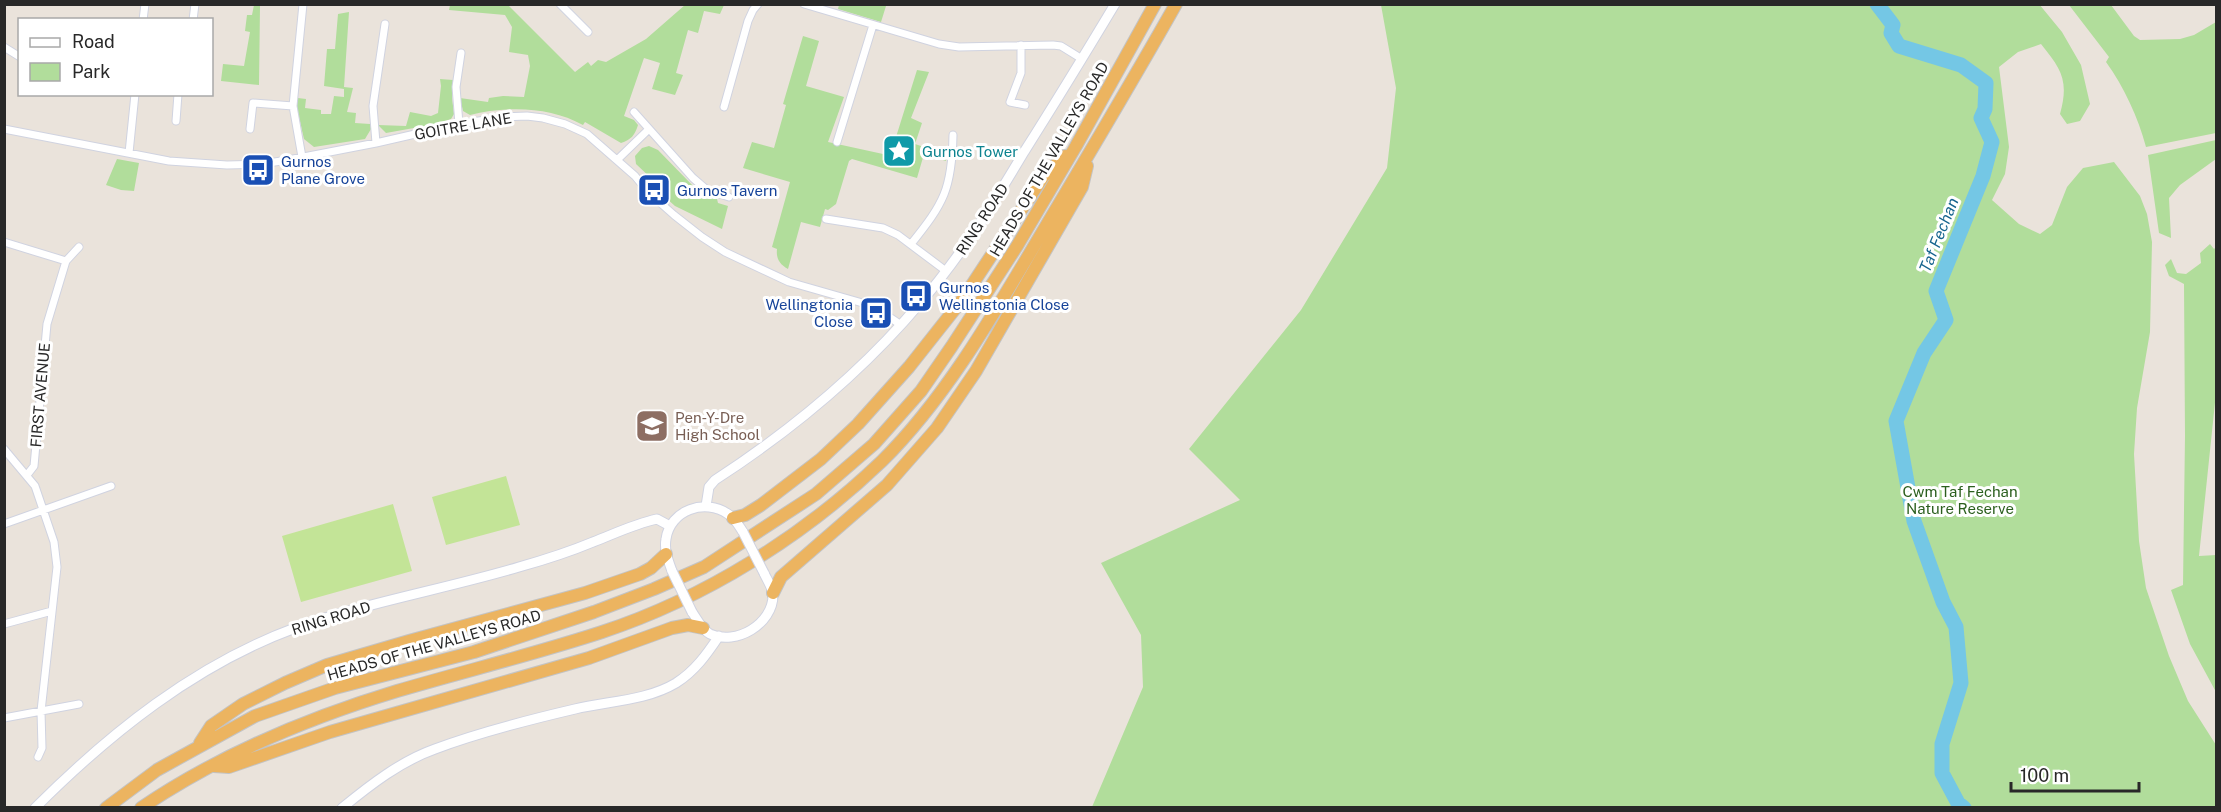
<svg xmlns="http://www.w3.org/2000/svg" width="2221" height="812" viewBox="0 0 2221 812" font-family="'Public Sans',sans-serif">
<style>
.green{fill:#b1dd9b}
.pitch{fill:#c3e497}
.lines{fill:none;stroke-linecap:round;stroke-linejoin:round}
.river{stroke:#74c7e5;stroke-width:15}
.minor-casing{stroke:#d0d3e0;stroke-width:9}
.tertiary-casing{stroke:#d0d3e0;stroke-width:11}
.trunk-casing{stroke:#c3c3c3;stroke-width:14}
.minor{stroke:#fff;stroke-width:7}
.tertiary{stroke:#fff;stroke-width:9}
.trunk{stroke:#ecb460;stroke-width:12}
.tertiary-bridge-casing{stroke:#d0d3e0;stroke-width:11;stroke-linecap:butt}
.tertiary-bridge{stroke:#fff;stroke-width:9}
.labels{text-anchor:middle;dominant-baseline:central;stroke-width:6;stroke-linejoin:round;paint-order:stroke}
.street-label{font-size:15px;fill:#282828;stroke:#fff}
.culture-label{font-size:15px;fill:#0d838f;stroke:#fff;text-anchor:start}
.transit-label{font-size:15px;fill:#164399;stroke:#fff;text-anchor:start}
.education-label{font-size:15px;fill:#785e54;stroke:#fff;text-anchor:start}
.park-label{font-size:15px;fill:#2b5f1e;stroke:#fff}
.water-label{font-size:16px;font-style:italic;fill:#16648e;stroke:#fff}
</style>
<rect width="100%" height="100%" fill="#eae3db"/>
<path class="green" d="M 2039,4 L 2062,32 L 2081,65 L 2090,104 L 2080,121 L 2067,124 L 2060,114 C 2069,81 2062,70 2041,44 L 2018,52 L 1999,67 L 2009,147 L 2005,174 L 1992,200 L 2019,224 L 2040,234 L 2052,225 L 2067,187 L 2083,168 L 2114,162 L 2140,196 L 2147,214 L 2152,242 L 2150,332 L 2137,408 L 2134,454 L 2139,541 L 2146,588 L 2169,656 L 2188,701 L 2216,745 L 2216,807 L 1092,807 L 1143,687 L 1141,635 L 1101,563 L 1240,500 L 1189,449 L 1301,310 L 1387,168 L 1396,88 L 1381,5 Z
M 254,5 L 260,6 L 259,85 L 221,81 L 223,64 L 244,66 L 250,32 L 245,31 L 247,15 L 252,15 Z
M 450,5 L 508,5 L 575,72 L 588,62 L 591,66 L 598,60 L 606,62 L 646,39 L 685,5 L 724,5 L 720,14 L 704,11 L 698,33 L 688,30 L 676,73 L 683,75 L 675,95 L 652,89 L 660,63 L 644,58 L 624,116 L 634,120 L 638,125 C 635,135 631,140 621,143 L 585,122 L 583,125 C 549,106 507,106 470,115 L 463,111 L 460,98 L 488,102 L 489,98 L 503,96 L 524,97 L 530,66 L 528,55 L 509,52 L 512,27 L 505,15 L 449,10 Z
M 881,5 L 886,6 L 881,22 L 838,9 L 839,5 Z
M 2069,5 L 2111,5 L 2134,36 L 2140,40 L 2180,39 L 2194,35 L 2216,22 L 2216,133 L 2146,147 C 2138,117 2124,87 2106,62 L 2109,57 Z
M 349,12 L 344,87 L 353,88 L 347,112 L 356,113 L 355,123 L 370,124 L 371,129 L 365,139 L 314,147 L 304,139 L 296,104 L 298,98 L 306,99 L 305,108 L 321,110 L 321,114 L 331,114 L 334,96 L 344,97 L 344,89 L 324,86 L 327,49 L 335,49 L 338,14 Z
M 803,36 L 819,41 L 806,86 L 844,97 L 828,142 L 883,154 L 889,135 L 896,137 L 917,70 L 929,72 L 911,118 L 922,123 L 915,144 L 945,154 L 946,161 L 924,154 L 917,178 L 852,159 L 849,161 L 836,204 L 828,210 L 825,209 L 820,227 L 801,222 L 788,269 C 779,264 776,258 777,249 L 772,247 L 790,182 L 743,168 L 752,142 L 774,148 L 786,105 L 783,104 Z
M 440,79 L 453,80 L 452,98 L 454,114 L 451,119 L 436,124 L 386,133 L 378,125 L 406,126 L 410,112 L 431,116 L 438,113 L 441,86 Z
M 2216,140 L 2216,159 L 2180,185 L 2169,198 L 2171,238 L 2159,233 L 2148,155 Z
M 649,146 L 658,150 L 695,188 L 717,199 L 718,203 L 728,206 L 722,229 L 675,206 L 656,189 L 654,181 L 636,164 L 635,156 L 642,148 Z
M 117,159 L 139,163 L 134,191 L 121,190 L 106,185 Z
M 2210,244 L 2214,249 L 2216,247 L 2216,393 L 2199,556 L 2216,555 L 2216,692 L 2190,644 L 2171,590 L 2183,585 L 2185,436 L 2184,284 L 2169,276 L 2165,265 L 2171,259 L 2177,273 L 2186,274 L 2201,263 L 2200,253 Z"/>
<path class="pitch" d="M 506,476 L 520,525 L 446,545 L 432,497 Z
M 393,504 L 412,571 L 301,602 L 282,536 Z"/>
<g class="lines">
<path class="river" d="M 1877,4 L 1893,25 L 1891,33 L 1899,46 L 1961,65 L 1986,83 L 1985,109 L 1981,118 L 1992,142 L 1983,176 L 1936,291 L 1946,320 L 1924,353 L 1896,421 L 1914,521 L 1943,602 L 1956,627 L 1961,683 L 1942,744 L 1942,773 L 1958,803 L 1964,808"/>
<defs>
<path id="minor" d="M 560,4 L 588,32
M 804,4 L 939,44 L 959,47 L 1053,45 L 1061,46 L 1082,59
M 143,20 L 145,4
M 193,20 L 195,4
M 1021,45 L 1021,73 L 1010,102 L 1025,105
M 4,47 L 20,57
M 724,107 L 748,21 L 753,10 L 758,4
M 634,112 L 693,178 L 707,190 L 729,197
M 176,121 L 178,94
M 459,124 L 456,87 L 461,53
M 4,129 L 169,161 L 227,165 L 261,164 L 288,160 L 376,143 L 459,124 L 505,117 L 527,116 L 543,118 L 565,124 L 587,134 L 635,176 L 648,192 L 674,215 L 702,237 L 725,252 L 789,282 L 873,306 L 901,325
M 250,129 L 253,103 L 293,106
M 837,142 L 873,25
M 376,143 L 373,106 L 385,24
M 129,153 L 135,94
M 302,157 L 293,106 L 303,4
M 617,160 L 648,130
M 826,219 L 883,228 L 898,235 L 946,271
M 4,242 L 66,261
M 911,244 C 944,203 952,189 953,135
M 4,449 L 35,486 L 54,542 L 57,567 L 41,711 L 42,748 L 38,757
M 27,475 L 34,466 L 47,324 L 66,261 L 79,247
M 4,524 L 111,486
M 4,624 L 52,611
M 4,718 L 79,704"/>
<path id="tertiary" d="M 706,506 L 709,487 L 715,480 C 792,430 862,372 921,302 C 961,256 993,204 1024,152 C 1055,103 1085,54 1115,4
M 672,571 C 668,560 664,550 666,539 C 670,510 705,498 728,514 C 735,518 739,526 743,532
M 692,612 C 697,619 702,630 710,634 C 736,646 773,624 773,595 C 773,588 767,580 764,573
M 35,808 C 110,733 195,665 295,628 C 368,602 445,589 519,567 C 544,560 569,552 593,542 C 614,534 634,524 657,519 L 670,526
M 342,808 C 370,785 401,761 435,749 C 480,732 528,720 575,709 C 608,701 646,701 676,683 C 695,671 707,654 719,636"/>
<path id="trunk" d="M 733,518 L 745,515 L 761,505 L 821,459 L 858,424 L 909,367 L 962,300 L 1043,177 L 1065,156
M 773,593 L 781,577 L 887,485 L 937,428 L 976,371 L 1082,187 L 1087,166
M 200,743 L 211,726 L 243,704 L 285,683 L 327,665 L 409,641 L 585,593 L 640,574 L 651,568 L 666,554
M 214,766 L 229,767 L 330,732 L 589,658 L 672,628 L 688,625 L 703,628
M 106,808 L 157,770 L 255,716 L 335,688 L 474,652 L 594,612 L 654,589 L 704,567 L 816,494 L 874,444 L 921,391 L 952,346 L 1017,246 L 1076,146 L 1155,4
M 141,808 C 219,755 308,718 397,691 C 465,671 535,654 602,632 C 705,598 804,536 882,461 C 945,399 995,312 1040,236 C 1086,159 1132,82 1176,4"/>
</defs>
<use href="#minor" class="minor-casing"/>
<use href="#tertiary" class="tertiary-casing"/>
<use href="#trunk" class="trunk-casing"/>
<use href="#minor" class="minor"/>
<use href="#tertiary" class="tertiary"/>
<use href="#trunk" class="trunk"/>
<defs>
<path id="tertiary-bridge" d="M 743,532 L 764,573
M 672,571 L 692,612"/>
</defs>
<use href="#tertiary-bridge" class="tertiary-bridge-casing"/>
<use href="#tertiary-bridge" class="tertiary-bridge"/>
</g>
<defs>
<symbol id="sight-square" viewBox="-11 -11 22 22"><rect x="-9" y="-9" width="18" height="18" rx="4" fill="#0f9aa8" stroke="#fff"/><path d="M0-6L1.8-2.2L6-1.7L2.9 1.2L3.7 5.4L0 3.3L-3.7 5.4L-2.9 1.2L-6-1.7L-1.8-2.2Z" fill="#fff"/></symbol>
<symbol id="bus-square" viewBox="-11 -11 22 22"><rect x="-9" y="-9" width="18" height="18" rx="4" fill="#1a4fb4" stroke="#fff"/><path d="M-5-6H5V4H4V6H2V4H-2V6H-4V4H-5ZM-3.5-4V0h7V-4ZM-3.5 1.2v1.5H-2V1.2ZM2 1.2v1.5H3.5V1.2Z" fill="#fff"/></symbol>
<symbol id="school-square" viewBox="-11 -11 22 22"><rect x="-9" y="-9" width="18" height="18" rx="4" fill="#8d6e63" stroke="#fff"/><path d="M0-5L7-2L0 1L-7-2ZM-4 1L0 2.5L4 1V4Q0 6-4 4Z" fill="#fff"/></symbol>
</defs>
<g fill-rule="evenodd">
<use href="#sight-square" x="880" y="132" width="38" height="38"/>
<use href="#bus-square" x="239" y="151" width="38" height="38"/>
<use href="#bus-square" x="635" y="171" width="38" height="38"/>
<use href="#bus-square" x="897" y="277" width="38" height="38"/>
<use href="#bus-square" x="857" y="294" width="38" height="38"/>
<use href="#school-square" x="633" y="407" width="38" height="38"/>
</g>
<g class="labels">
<g class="street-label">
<text transform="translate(463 126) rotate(-10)">GOITRE LANE</text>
<text transform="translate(1049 159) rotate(-60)">HEADS OF THE VALLEYS ROAD</text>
<text transform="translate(982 219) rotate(-57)">RING ROAD</text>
<text transform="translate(40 395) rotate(-85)">FIRST AVENUE</text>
<text transform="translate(331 618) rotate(-17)">RING ROAD</text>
<text transform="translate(434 645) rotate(-16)">HEADS OF THE VALLEYS ROAD</text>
</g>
<g class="culture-label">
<text x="922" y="151">Gurnos Tower</text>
</g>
<g class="transit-label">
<text x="281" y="161">Gurnos<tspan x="281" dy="17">Plane Grove</tspan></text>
<text x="677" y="190">Gurnos Tavern</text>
<text x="939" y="287">Gurnos<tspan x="939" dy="17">Wellingtonia Close</tspan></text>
<text x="853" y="304" text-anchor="end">Wellingtonia<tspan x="853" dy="17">Close</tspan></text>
</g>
<g class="education-label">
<text x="675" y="417">Pen-Y-Dre<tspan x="675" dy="17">High School</tspan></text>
</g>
<g class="park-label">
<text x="1960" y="491">Cwm Taf Fechan<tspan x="1960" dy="17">Nature Reserve</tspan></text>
</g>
<g class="water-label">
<text transform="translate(1939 235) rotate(-68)">Taf Fechan</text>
</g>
</g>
<rect width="2221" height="812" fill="none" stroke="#282828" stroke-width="12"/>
<rect x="18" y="18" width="195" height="78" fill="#ffffff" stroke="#a9a9a9" stroke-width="1.5"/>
<rect x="30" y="38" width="30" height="9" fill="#ffffff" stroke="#a9a9a9" stroke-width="1.5"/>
<text x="72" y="48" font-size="18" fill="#282828">Road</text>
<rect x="30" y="63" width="30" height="18" fill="#b1dd9b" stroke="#a9a9a9" stroke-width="1.5"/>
<text x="72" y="78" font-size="18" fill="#282828">Park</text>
<path d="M2011 782v9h128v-9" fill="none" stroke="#282828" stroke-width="3"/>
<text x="2020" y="782" font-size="18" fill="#282828" stroke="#ffffff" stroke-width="4.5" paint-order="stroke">100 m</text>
</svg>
